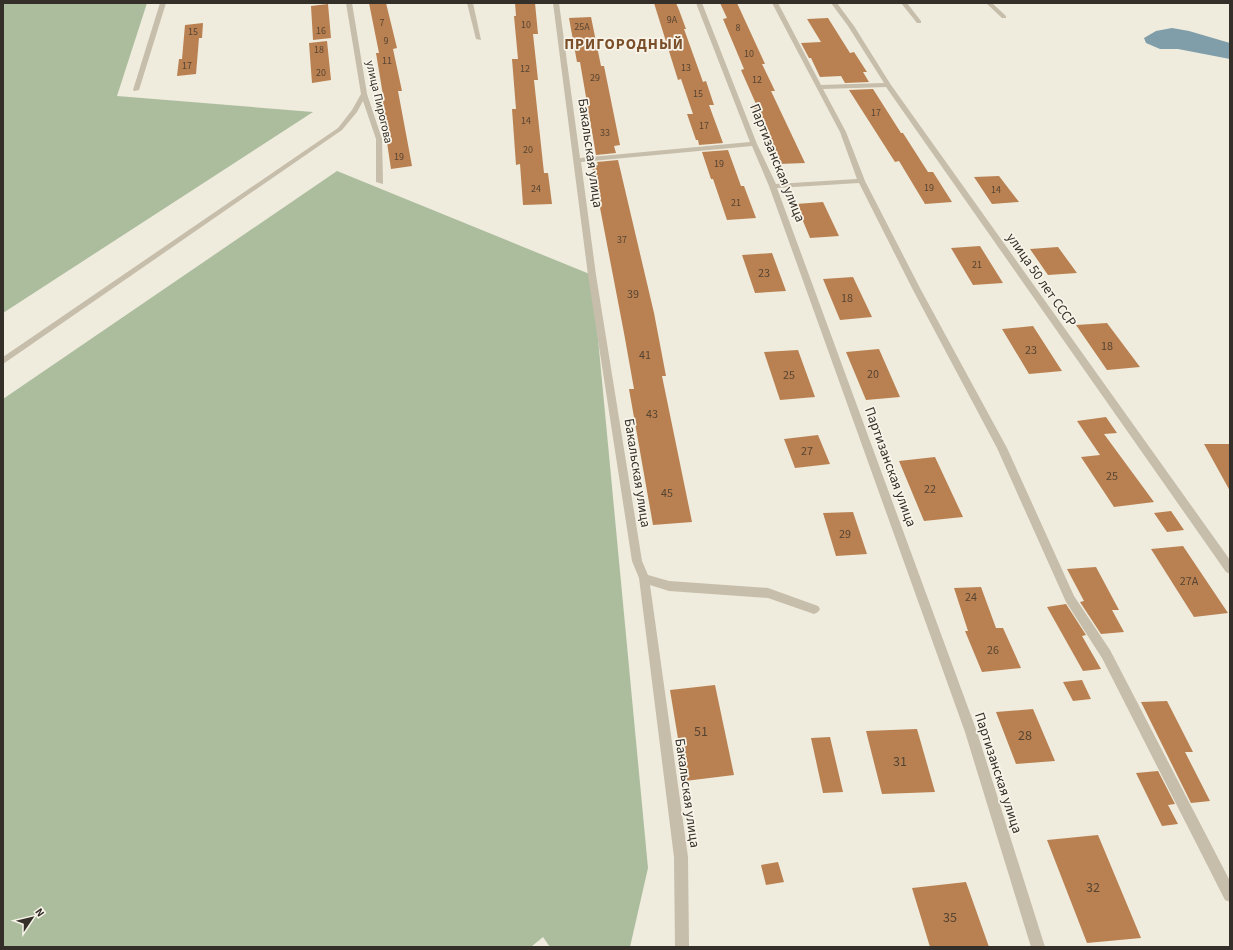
<svg xmlns="http://www.w3.org/2000/svg" width="1233" height="950" viewBox="0 0 1233 950" font-family="'Source Sans 3',sans-serif">
<style>
.green{fill:#acbd9e}
.water{fill:#7f9eaa}
.building{fill:#b98151}
.lines{fill:none;stroke-linecap:round;stroke-linejoin:round}
.minor{fill:#c6bdaa;fill-rule:evenodd}
.labels{text-anchor:middle;dominant-baseline:central;stroke-width:3.5;stroke-linejoin:round;paint-order:stroke}
.far-number-label{font-size:10px;fill:#564433}
.far-street-label{font-size:12px;fill:#352f29;stroke:#f8f4e9}
.number-label{font-size:12px;fill:#564433}
.street-label{font-size:14px;fill:#352f29;stroke:#f8f4e9}
.near-number-label{font-size:14px;fill:#564433}
.far-district-label{font-size:15px;font-weight:bold;letter-spacing:1px;fill:#7b4f2a;stroke:#f8f4e9}
</style>
<rect width="100%" height="100%" fill="#efebdd"/>
<path class="green" d="M 3,3 L 147,3 L 117,96 L 313,112 L 3,313 Z
M 337,171 L 592,275 L 648,868 L 630,947 L 550,947 L 543,937 L 531,947 L 3,947 L 3,399 Z"/>
<path class="water" d="M 1172,28 L 1189,31 L 1230,43 L 1230,59 L 1178,49 L 1160,49 L 1146,43 L 1144,38 L 1156,31 Z"/>
<path class="building" d="M 369,3 L 386,3 L 397,48 L 393,49 L 402,91 L 398,91 L 412,166 L 391,169 L 380,96 L 383,95 L 376,53 L 379,53 Z
M 515,3 L 535,3 L 538,34 L 533,34 L 538,80 L 534,80 L 544,173 L 548,173 L 552,204 L 523,205 L 520,164 L 516,165 L 512,109 L 516,109 L 512,59 L 518,59 L 514,16 L 516,16 Z
M 654,3 L 676,3 L 679,10 L 686,29 L 684,29 L 703,82 L 706,81 L 714,105 L 709,105 L 723,143 L 699,145 L 698,140 L 696,140 L 687,114 L 693,114 L 681,79 L 678,80 Z
M 720,3 L 737,3 L 765,64 L 762,64 L 775,91 L 771,91 L 805,163 L 779,164 L 752,104 L 756,104 L 741,70 L 744,69 L 723,19 L 727,18 Z
M 328,4 L 331,38 L 313,40 L 311,6 Z
M 591,17 L 601,66 L 604,66 L 620,145 L 614,146 L 616,153 L 596,155 L 580,62 L 577,62 L 569,18 Z
M 828,18 L 850,53 L 854,52 L 867,72 L 863,72 L 869,82 L 845,83 L 841,76 L 820,77 L 811,58 L 809,58 L 801,43 L 821,42 L 807,19 Z
M 203,23 L 202,38 L 199,38 L 196,74 L 177,76 L 179,59 L 182,59 L 185,25 Z
M 327,41 L 331,80 L 312,83 L 309,43 Z
M 873,89 L 901,133 L 903,133 L 928,172 L 933,172 L 952,202 L 925,204 L 899,161 L 895,162 L 849,90 Z
M 728,150 L 741,186 L 744,186 L 756,218 L 727,220 L 713,179 L 711,179 L 702,152 Z
M 618,160 L 654,313 L 666,376 L 662,376 L 692,522 L 653,525 L 629,389 L 634,389 L 624,333 L 592,166 L 598,165 L 597,162 Z
M 999,176 L 1019,202 L 992,204 L 974,177 Z
M 823,202 L 839,236 L 810,238 L 796,204 Z
M 980,246 L 1003,283 L 973,285 L 951,248 Z
M 1058,247 L 1077,273 L 1048,275 L 1030,249 Z
M 772,253 L 786,291 L 755,293 L 742,255 Z
M 853,277 L 872,317 L 840,320 L 823,279 Z
M 1107,323 L 1140,367 L 1107,370 L 1076,325 Z
M 1033,326 L 1062,371 L 1029,374 L 1002,329 Z
M 879,349 L 900,397 L 866,400 L 846,352 Z
M 798,350 L 815,397 L 780,400 L 764,352 Z
M 1106,417 L 1117,433 L 1104,434 L 1154,502 L 1114,507 L 1081,457 L 1100,455 L 1077,421 Z
M 818,435 L 830,464 L 795,468 L 784,439 Z
M 1204,444 L 1230,444 L 1230,491 Z
M 935,457 L 963,517 L 924,521 L 899,461 Z
M 1171,511 L 1184,530 L 1167,532 L 1154,513 Z
M 853,512 L 867,554 L 836,556 L 823,513 Z
M 1183,546 L 1228,613 L 1194,617 L 1151,549 Z
M 1096,567 L 1119,610 L 1112,610 L 1124,632 L 1101,634 L 1080,602 L 1084,601 L 1067,569 Z
M 981,587 L 996,628 L 1003,628 L 1021,668 L 982,672 L 965,631 L 968,631 L 954,588 Z
M 1066,604 L 1086,635 L 1082,636 L 1101,669 L 1083,671 L 1047,607 Z
M 1082,680 L 1091,699 L 1073,701 L 1063,682 Z
M 715,685 L 734,775 L 685,781 L 670,690 Z
M 1167,701 L 1193,752 L 1185,752 L 1210,801 L 1191,803 L 1141,702 Z
M 1033,709 L 1055,761 L 1016,764 L 996,712 Z
M 917,729 L 935,792 L 882,794 L 866,731 Z
M 830,737 L 843,792 L 823,793 L 811,738 Z
M 1158,771 L 1175,804 L 1168,805 L 1178,824 L 1162,826 L 1136,773 Z
M 1098,835 L 1141,938 L 1087,943 L 1047,840 Z
M 778,862 L 784,882 L 766,885 L 761,865 Z
M 966,882 L 989,947 L 930,947 L 912,888 Z"/>
<g class="lines">
<path class="minor" d="M 160,3 L 166,3 L 139,90 L 134,91 L 133,90 Z
M 346,3 L 352,3 L 367,94 L 382,139 L 383,184 L 376,182 L 376,139 L 363,101 L 357,112 L 342,130 L 3,364 L 3,357 L 338,128 L 352,110 L 361,94 Z
M 467,3 L 473,3 L 481,40 L 476,39 Z
M 553,3 L 559,3 L 580,158 L 750,142 L 696,3 L 702,3 L 757,144 L 776,184 L 857,179 L 840,132 L 772,3 L 778,3 L 821,85 L 884,83 L 848,26 L 831,3 L 837,3 L 854,26 L 891,85 L 1230,560 L 1230,574 L 1226,572 L 886,87 L 823,89 L 846,132 L 865,181 L 921,290 L 1007,448 L 1074,596 L 1110,650 L 1230,881 L 1230,902 L 1225,900 L 1102,658 L 1066,602 L 997,448 L 913,290 L 859,183 L 777,188 L 977,732 L 1045,947 L 1031,947 L 965,732 L 769,186 L 752,146 L 581,162 L 596,275 L 642,561 L 648,575 L 669,581 L 768,588 L 818,606 L 820,609 L 818,612 L 814,614 L 768,598 L 669,591 L 650,585 L 688,857 L 689,947 L 675,947 L 674,857 L 639,578 L 632,561 L 588,275 Z
M 901,3 L 907,3 L 921,21 L 921,23 L 917,23 Z
M 986,3 L 992,3 L 1006,16 L 1006,18 L 1002,18 Z"/>
</g>
<g class="labels">
<g class="far-number-label">
<text x="672" y="20">9А</text>
<text x="382" y="23">7</text>
<text x="526" y="25">10</text>
<text x="582" y="27">25А</text>
<text x="738" y="28">8</text>
<text x="321" y="31">16</text>
<text x="193" y="32">15</text>
<text x="386" y="41">9</text>
<text x="319" y="50">18</text>
<text x="749" y="54">10</text>
<text x="387" y="61">11</text>
<text x="187" y="66">17</text>
<text x="686" y="68">13</text>
<text x="525" y="69">12</text>
<text x="321" y="73">20</text>
<text x="595" y="78">29</text>
<text x="757" y="80">12</text>
<text x="698" y="94">15</text>
<text x="876" y="113">17</text>
<text x="526" y="121">14</text>
<text x="704" y="126">17</text>
<text x="605" y="133">33</text>
<text x="528" y="150">20</text>
<text x="399" y="157">19</text>
<text x="719" y="164">19</text>
<text x="929" y="188">19</text>
<text x="536" y="189">24</text>
<text x="996" y="190">14</text>
<text x="736" y="203">21</text>
<text x="622" y="240">37</text>
<text x="977" y="265">21</text>
</g>
<g class="far-street-label">
<text transform="translate(379 102) rotate(77)">улица Пирогова</text>
</g>
<g class="number-label">
<text x="764" y="273">23</text>
<text x="633" y="294">39</text>
<text x="847" y="298">18</text>
<text x="1107" y="346">18</text>
<text x="1031" y="350">23</text>
<text x="645" y="355">41</text>
<text x="873" y="374">20</text>
<text x="789" y="375">25</text>
<text x="652" y="414">43</text>
<text x="807" y="451">27</text>
<text x="1112" y="476">25</text>
<text x="930" y="489">22</text>
<text x="667" y="493">45</text>
<text x="845" y="534">29</text>
<text x="1189" y="581">27А</text>
<text x="971" y="597">24</text>
<text x="993" y="650">26</text>
</g>
<g class="street-label">
<text transform="translate(590 153) rotate(82)">Бакальская улица</text>
<text transform="translate(777 163) rotate(68)">Партизанская улица</text>
<text transform="translate(1041 280) rotate(55)">улица 50 лет СССР</text>
<text transform="translate(890 467) rotate(70)">Партизанская улица</text>
<text transform="translate(637 473) rotate(81)">Бакальская улица</text>
<text transform="translate(998 773) rotate(72)">Партизанская улица</text>
<text transform="translate(687 793) rotate(82)">Бакальская улица</text>
</g>
<g class="near-number-label">
<text x="701" y="732">51</text>
<text x="1025" y="736">28</text>
<text x="900" y="762">31</text>
<text x="1093" y="888">32</text>
<text x="950" y="918">35</text>
</g>
<g class="far-district-label">
<text x="624" y="44">ПРИГОРОДНЫЙ</text>
</g>
</g>
<rect width="1233" height="950" fill="none" stroke="#352f29" stroke-width="8"/>
<g transform="translate(32 918) rotate(55)" stroke="#f8f4e9" stroke-width="3" paint-order="stroke">
<path d="M0-3L7 15L0 10L-7 15Z" fill="#352f29"/>
<text y="-6" font-size="11" font-weight="bold" text-anchor="middle" fill="#352f29">N</text>
</g>
</svg>
